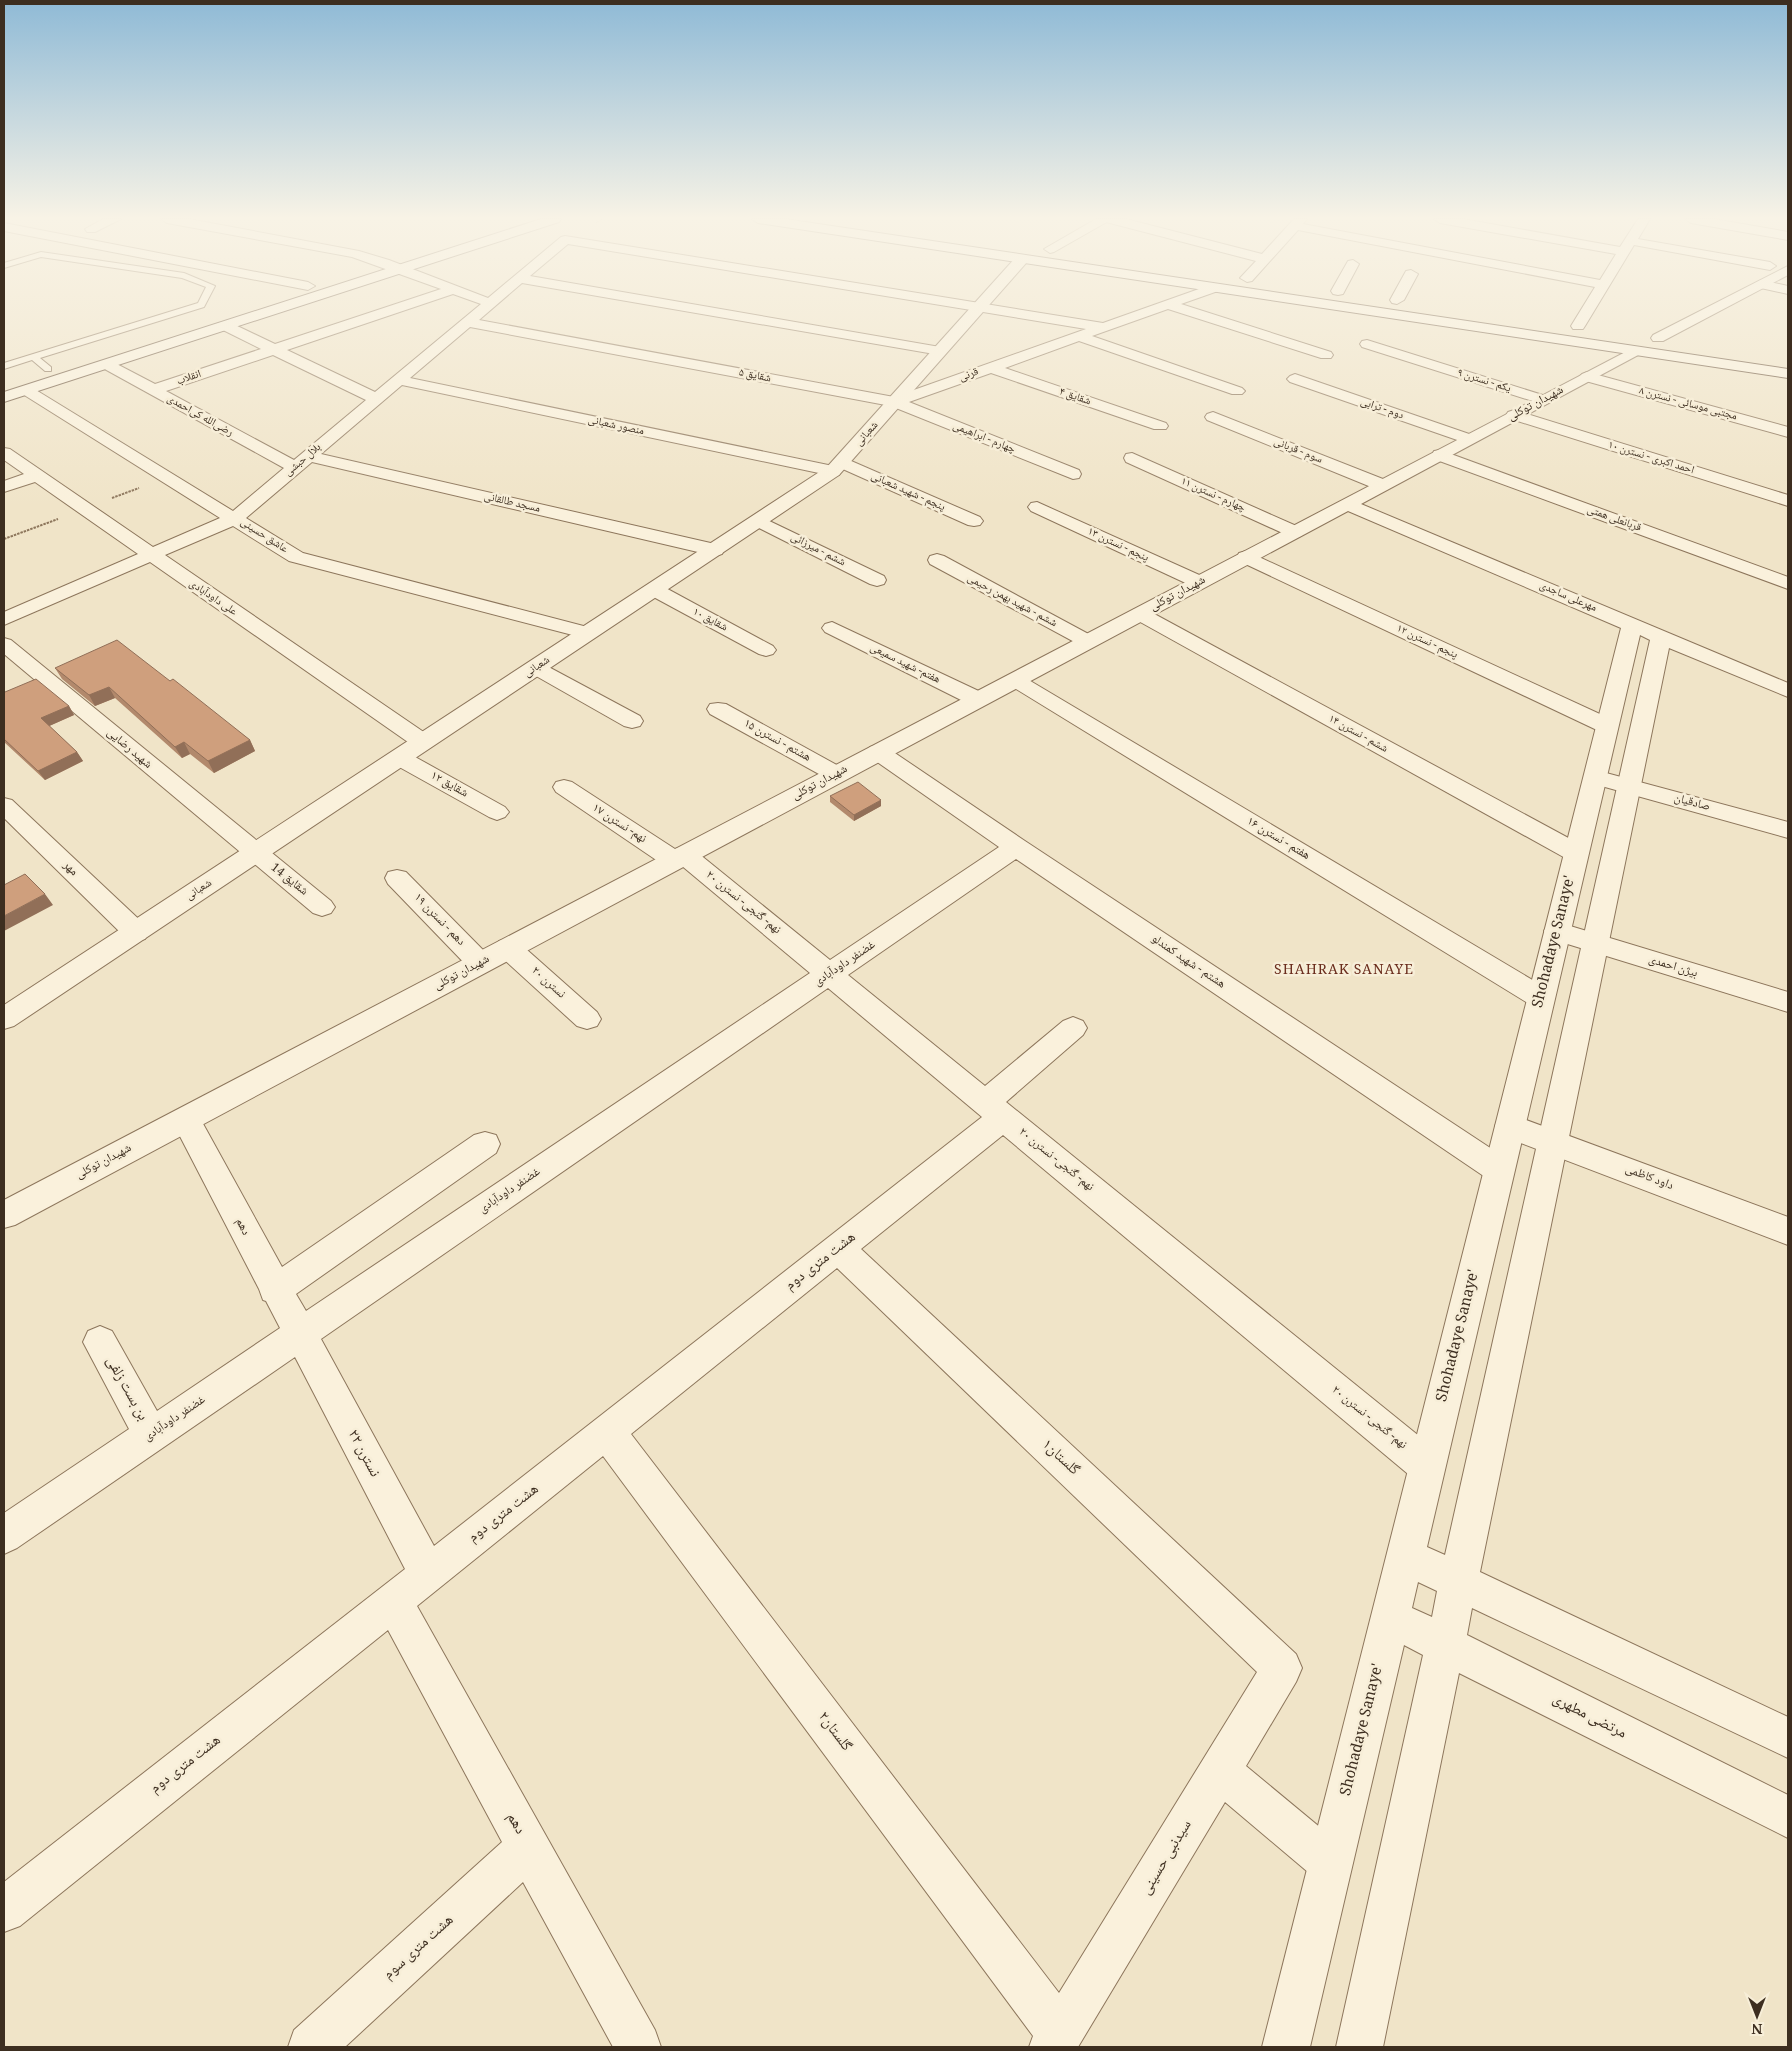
<svg xmlns="http://www.w3.org/2000/svg" width="1792" height="2051" viewBox="0 0 1792 2051" font-family="Georgia,'Noto Naskh Arabic',serif">
<style>
.lines{fill:none;stroke-linecap:round;stroke-linejoin:round}
.service-casing{stroke:#8d765c;stroke-width:2}
.minor-casing{stroke:#8d765c;stroke-width:2}
.tertiary-casing{stroke:#8d765c;stroke-width:2}
.secondary-casing{stroke:#6f573f;stroke-width:2}
.path-far1{stroke:#8d765c;stroke-width:1;stroke-dasharray:2 1;stroke-linecap:butt}
.path{stroke:#8d765c;stroke-width:2;stroke-dasharray:2.5 1;stroke-linecap:butt}
.service{fill:#faf1dc;fill-rule:evenodd}
.minor{fill:#faf1dc;fill-rule:evenodd}
.tertiary{fill:#faf1dc;fill-rule:evenodd}
.secondary{fill:#faf1dc;fill-rule:evenodd}
.wall{fill:#b2896c}
.shaded-wall{fill:#916f58}
.building{fill:#cf9f7d;stroke:#916f58}
.labels{text-anchor:middle;dominant-baseline:central;stroke-width:5;stroke-linejoin:round;paint-order:stroke}
.far-street-label{font-size:11px;fill:#3d2e20;stroke:#f7eed8}
.street-label{font-size:12px;fill:#3d2e20;stroke:#f7eed8}
.neighbourhood-label{font-size:14px;letter-spacing:1px;fill:#6b2e1e;stroke:#f7eed8}
.near-street-label{font-size:15px;fill:#3d2e20;stroke:#f7eed8}
</style>
<rect width="100%" height="100%" fill="#f0e4c8"/>
<g class="lines">
<defs>
<path id="service" d="M 41,252 L 184,273 L 215,286 L 204,307 L 40,358 L 51,367 L 51,371 L 45,371 L 32,360 L 4,369 L 4,363 L 198,303 L 206,287 L 182,278 L 41,257 L 4,268 L 4,263 Z"/>
<path id="minor" d="M 103,219 L 121,219 L 95,232 L 87,232 L 85,229 Z
M 161,219 L 189,219 L 359,251 L 389,260 L 488,298 L 561,237 L 565,236 L 1103,323 L 1213,284 L 1220,288 L 1218,291 L 1181,304 L 1331,352 L 1333,355 L 1331,358 L 1321,358 L 1168,309 L 1092,336 L 1242,388 L 1245,391 L 1242,394 L 1232,394 L 1079,341 L 1005,368 L 1166,423 L 1168,426 L 1166,429 L 1154,429 L 991,373 L 909,402 L 1079,470 L 1081,474 L 1079,478 L 1073,479 L 891,406 L 470,327 L 410,378 L 833,466 L 839,467 L 841,471 L 839,475 L 833,476 L 402,385 L 321,454 L 715,544 L 722,546 L 724,550 L 722,554 L 715,556 L 312,462 L 246,518 L 303,553 L 595,629 L 598,633 L 595,637 L 588,639 L 289,561 L 233,526 L 165,555 L 431,737 L 434,742 L 431,747 L 423,749 L 415,747 L 150,562 L 4,625 L 4,612 L 138,554 L 35,482 L 4,492 L 4,481 L 24,474 L 4,460 L 4,448 L 10,449 L 153,547 L 220,518 L 21,393 L 18,390 L 21,387 L 31,387 L 233,511 L 284,468 L 101,367 L 99,364 L 101,361 L 111,361 L 155,384 L 261,349 L 221,329 L 219,326 L 221,323 L 231,323 L 275,344 L 441,289 L 352,257 L 167,223 ZM 568,244 L 1086,329 L 894,397 L 479,320 L 522,283 L 940,355 L 945,354 L 947,351 L 945,348 L 940,347 L 530,276 ZM 453,294 L 481,304 L 375,392 L 287,350 ZM 273,355 L 366,400 L 294,460 L 166,391 Z
M 1104,219 L 1126,219 L 1262,254 L 1294,219 L 1307,219 L 1303,224 L 1600,280 L 1616,254 L 1440,223 L 1434,219 L 1463,219 L 1620,247 L 1638,219 L 1650,219 L 1638,239 L 1770,262 L 1776,266 L 1770,270 L 1634,245 L 1585,326 L 1583,329 L 1573,329 L 1571,326 L 1595,287 L 1298,230 L 1252,281 L 1247,282 L 1240,278 L 1256,261 L 1106,222 Z
M 1685,219 L 1714,219 L 1788,232 L 1788,240 L 1691,223 Z
M 4,223 L 308,282 L 315,286 L 308,290 L 4,231 Z
M 1353,260 L 1359,264 L 1343,294 L 1338,295 L 1333,294 L 1331,291 L 1348,261 Z
M 1411,270 L 1418,274 L 1404,300 L 1397,304 L 1392,303 L 1390,300 L 1406,271 Z
M 1761,280 L 1788,286 L 1788,294 L 1756,287 L 1754,284 Z
M 1367,340 L 1549,397 L 1552,400 L 1549,403 L 1539,403 L 1362,347 L 1360,344 L 1362,341 Z
M 1587,372 L 1788,427 L 1788,437 L 1582,380 L 1579,377 L 1582,374 Z
M 1295,374 L 1475,436 L 1477,439 L 1475,442 L 1463,442 L 1290,382 L 1287,379 L 1290,376 Z
M 1514,410 L 1788,495 L 1788,506 L 1508,418 L 1506,415 L 1508,412 Z
M 1213,412 L 1388,481 L 1391,485 L 1388,489 L 1382,490 L 1376,489 L 1207,420 L 1205,417 L 1207,414 Z
M 1440,450 L 1788,577 L 1788,589 L 1434,459 L 1432,455 L 1434,451 Z
M 1132,453 L 1301,528 L 1304,532 L 1301,536 L 1295,537 L 1289,536 L 1126,462 L 1124,458 L 1126,454 Z
M 842,457 L 980,517 L 983,521 L 980,525 L 974,526 L 968,525 L 836,466 L 834,462 L 836,458 Z
M 1037,502 L 1206,578 L 1209,582 L 1206,586 L 1199,588 L 1192,586 L 1031,511 L 1028,507 L 1031,503 Z
M 759,516 L 884,576 L 886,580 L 884,584 L 877,586 L 870,584 L 753,525 L 750,521 L 753,517 Z
M 1246,551 L 1615,721 L 1618,726 L 1615,731 L 1607,733 L 1599,731 L 1239,561 L 1237,557 L 1239,553 Z
M 937,554 L 944,556 L 1094,637 L 1097,641 L 1094,645 L 1087,647 L 1080,645 L 930,564 L 928,560 L 930,556 Z
M 655,584 L 662,586 L 773,646 L 776,650 L 773,654 L 766,656 L 759,654 L 648,594 L 645,590 L 648,586 Z
M 1140,608 L 1147,610 L 1585,847 L 1588,853 L 1585,859 L 1576,861 L 1567,859 L 1133,618 L 1130,614 L 1133,610 Z
M 832,622 L 985,694 L 988,699 L 985,704 L 977,705 L 969,704 L 825,632 L 822,628 L 825,624 Z
M 4,638 L 11,640 L 331,901 L 335,907 L 331,913 L 322,916 L 313,913 L 4,654 Z
M 536,662 L 543,664 L 640,716 L 643,721 L 640,726 L 632,728 L 624,726 L 529,672 L 526,668 L 529,664 Z
M 1015,674 L 1022,676 L 1551,991 L 1554,998 L 1551,1005 L 1541,1008 L 1531,1005 L 1008,684 L 1005,680 L 1008,676 Z
M 718,703 L 726,704 L 844,769 L 847,774 L 844,779 L 836,781 L 828,779 L 710,714 L 707,709 L 710,704 Z
M 878,745 L 886,747 L 1025,841 L 1510,1161 L 1514,1170 L 1510,1179 L 1499,1183 L 1488,1179 L 1016,859 L 848,975 L 985,1086 L 1063,1021 L 1073,1017 L 1083,1021 L 1087,1028 L 1083,1035 L 1006,1102 L 1440,1453 L 1445,1466 L 1440,1479 L 1427,1484 L 1414,1479 L 1003,1135 L 861,1249 L 1296,1654 L 1302,1668 L 1296,1682 L 1246,1766 L 1345,1848 L 1352,1863 L 1345,1878 L 1330,1885 L 1315,1878 L 1225,1802 L 1078,2047 L 1029,2047 L 1033,2036 L 603,1456 L 417,1606 L 655,2030 L 661,2047 L 613,2047 L 523,1882 L 345,2047 L 288,2047 L 294,2030 L 502,1842 L 388,1630 L 20,1926 L 4,1932 L 4,1882 L 405,1569 L 295,1357 L 17,1548 L 4,1554 L 4,1513 L 129,1429 L 83,1342 L 88,1331 L 100,1326 L 112,1331 L 157,1411 L 280,1328 L 266,1301 L 263,1300 L 259,1289 L 171,1119 L 176,1111 L 186,1107 L 196,1111 L 282,1267 L 474,1135 L 485,1132 L 496,1135 L 500,1144 L 496,1153 L 296,1294 L 306,1311 L 810,973 L 682,866 L 674,868 L 665,866 L 556,792 L 553,787 L 556,782 L 564,780 L 572,782 L 675,849 L 684,847 L 693,849 L 830,960 L 999,847 L 870,757 L 867,752 L 870,747 ZM 828,988 L 982,1117 L 434,1546 L 321,1339 ZM 837,1268 L 1257,1672 L 1059,1993 L 631,1434 Z
M 400,751 L 408,753 L 505,807 L 509,812 L 505,817 L 497,820 L 489,817 L 392,763 L 389,758 L 392,753 Z
M 1595,770 L 1788,822 L 1788,838 L 1587,782 L 1584,777 L 1587,772 Z
M 4,798 L 12,800 L 145,925 L 149,932 L 145,939 L 136,941 L 127,939 L 4,818 Z
M 397,870 L 406,872 L 489,956 L 493,963 L 489,970 L 480,973 L 471,970 L 388,884 L 385,878 L 388,872 Z
M 1557,922 L 1788,992 L 1788,1012 L 1548,938 L 1544,931 L 1548,924 Z
M 508,939 L 517,941 L 597,1012 L 601,1019 L 597,1026 L 587,1029 L 577,1026 L 499,955 L 495,948 L 499,941 Z
M 1510,1114 L 1788,1217 L 1788,1245 L 1500,1135 L 1495,1126 L 1500,1117 Z"/>
<path id="tertiary" d="M 1096,219 L 1112,219 L 1054,252 L 1050,253 L 1044,249 Z
M 1022,255 L 1028,259 L 1027,262 L 839,475 L 14,1026 L 4,1029 L 4,1005 L 827,467 L 1017,256 Z
M 1788,266 L 1788,275 L 1663,341 L 1653,341 L 1651,338 L 1653,335 Z
M 1635,347 L 1640,348 L 1642,351 L 1640,354 L 1361,504 L 1788,683 L 1788,697 L 1669,648 L 1480,1572 L 1788,1717 L 1788,1758 L 1472,1608 L 1467,1635 L 1788,1795 L 1788,1838 L 1459,1673 L 1383,2047 L 1336,2047 L 1423,1655 L 1404,1645 L 1310,2047 L 1262,2047 L 1621,628 L 1348,511 L 15,1225 L 4,1228 L 4,1200 ZM 1640,635 L 1650,640 L 1445,1555 L 1427,1547 ZM 1418,1582 L 1437,1591 L 1432,1617 L 1412,1608 Z"/>
<path id="secondary" d="M 541,219 L 561,219 L 559,222 L 4,402 L 4,392 Z
M 752,219 L 785,219 L 1788,369 L 1788,378 L 758,223 Z"/>
</defs>
<use href="#service" class="service-casing"/>
<use href="#minor" class="minor-casing"/>
<use href="#tertiary" class="tertiary-casing"/>
<use href="#secondary" class="secondary-casing"/>
<path class="path-far1" d="M 596,223 L 602,219"/>
<path class="path" d="M 112,498 L 139,488
M 4,539 L 58,519"/>
<use href="#service" class="service"/>
<use href="#minor" class="minor"/>
<use href="#tertiary" class="tertiary"/>
<use href="#secondary" class="secondary"/>
</g>
<path class="wall" d="M 55,668 L 170,681 L 250,740 L 255,751 L 214,773 L 190,754 L 182,758 L 115,698 L 95,706 L 62,679 Z
M 4,691 L 5,692 L 69,706 L 74,715 L 49,726 L 77,752 L 83,761 L 45,780 L 4,742 Z
M 830,796 L 881,806 L 854,821 L 830,802 Z"/>
<path class="shaded-wall" d="M 109,687 L 115,698 L 95,706 L 89,695 Z
M 69,706 L 74,715 L 47,727 L 41,718 Z
M 250,740 L 255,751 L 214,773 L 208,761 Z
M 184,742 L 190,754 L 182,758 L 175,747 Z
M 77,752 L 83,761 L 45,780 L 38,771 Z
M 881,800 L 881,806 L 854,821 L 854,815 Z
M 45,894 L 53,905 L 4,931 L 4,916 Z"/>
<path class="building" d="M 117,640 L 170,681 L 173,679 L 250,740 L 208,761 L 184,742 L 175,747 L 109,687 L 89,695 L 55,668 Z
M 36,679 L 69,706 L 41,718 L 77,752 L 38,771 L 4,739 L 4,691 L 5,692 Z
M 858,782 L 881,800 L 854,815 L 830,796 Z
M 25,874 L 45,894 L 4,916 L 4,885 Z"/>
<linearGradient id="sky" x2="0" y2="1"><stop stop-color="#8fbad6"/><stop offset="0.43" stop-color="#f8f3e6"/><stop offset="1" stop-color="#f8f3e6" stop-opacity="0"/></linearGradient>
<rect width="1792" height="507" fill="url(#sky)"/>
<g class="labels">
<g class="far-street-label">
<text transform="translate(969 375) rotate(-20)">قرنی</text>
<text transform="translate(755 376) rotate(11)">شقایق ۵</text>
<text transform="translate(189 378) rotate(-19)">انقلاب</text>
<text transform="translate(1484 381) rotate(17)">یکم - نسترن ۹</text>
<text transform="translate(1075 397) rotate(19)">شقایق ۴</text>
<text transform="translate(1688 404) rotate(15)">مجتبی موسائی - نسترن ۸</text>
<text transform="translate(1382 409) rotate(19)">دوم - ترابی</text>
<text transform="translate(200 416) rotate(29)">رضی‌الله کی‌احمدی</text>
<text transform="translate(616 426) rotate(12)">منصور شعبانی</text>
<text transform="translate(867 434) rotate(-49)">شعبانی</text>
<text transform="translate(984 438) rotate(22)">چهارم - ابراهیمی</text>
<text transform="translate(1298 451) rotate(22)">سوم - قربانی</text>
<text transform="translate(1651 458) rotate(17)">احمد اکبری - نسترن ۱۰</text>
<text transform="translate(303 460) rotate(-40)">بلال حبشی</text>
<text transform="translate(908 492) rotate(24)">پنجم - شهید شعبانی</text>
<text transform="translate(1213 495) rotate(24)">چهارم - نسترن ۱۱</text>
<text transform="translate(512 503) rotate(13)">مسجد طالقانی</text>
<text transform="translate(1614 519) rotate(20)">قربانعلی همتی</text>
<text transform="translate(264 536) rotate(33)">عاشق حسینی</text>
<text transform="translate(1118 545) rotate(25)">پنجم - نسترن ۱۳</text>
<text transform="translate(818 550) rotate(27)">ششم - میرزائی</text>
<text transform="translate(1568 597) rotate(23)">مهرعلی ساجدی</text>
<text transform="translate(213 598) rotate(34)">علی داودآبادی</text>
<text transform="translate(1012 601) rotate(28)">ششم - شهید بهمن رحیمی</text>
<text transform="translate(710 620) rotate(28)">شقایق ۱۰</text>
<text transform="translate(1427 642) rotate(25)">پنجم - نسترن ۱۲</text>
<text transform="translate(905 664) rotate(26)">هفتم- شهید سمیعی</text>
<text transform="translate(537 667) rotate(-34)">شعبانی</text>
<text transform="translate(1358 734) rotate(29)">ششم - نسترن ۱۴</text>
<text transform="translate(199 890) rotate(-33)">شعبانی</text>
</g>
<g class="street-label">
<text transform="translate(1536 404) rotate(-28)">شهیدان توکلی</text>
<text transform="translate(1178 594) rotate(-28)">شهیدان توکلی</text>
<text transform="translate(777 741) rotate(29)">هشتم - نسترن ۱۵</text>
<text transform="translate(129 749) rotate(40)">شهید رضایی</text>
<text transform="translate(820 783) rotate(-28)">شهیدان توکلی</text>
<text transform="translate(449 785) rotate(29)">شقایق ۱۲</text>
<text transform="translate(1692 803) rotate(15)">صادقیان</text>
<text transform="translate(619 824) rotate(33)">نهم- نسترن ۱۷</text>
<text transform="translate(1278 839) rotate(31)">هفتم - نسترن ۱۶</text>
<text transform="translate(70 869) rotate(44)">مهر</text>
<text transform="translate(289 880) rotate(38)">شقایق 14</text>
<text transform="translate(743 903) rotate(39)">نهم- گنجی- نسترن ۲۰</text>
<text transform="translate(439 920) rotate(46)">دهم - نسترن ۱۹</text>
<text transform="translate(1188 962) rotate(34)">هشتم - شهید کمندلو</text>
<text transform="translate(845 964) rotate(-34)">غضنفر داودآبادی</text>
<text transform="translate(1673 967) rotate(17)">بیژن احمدی</text>
<text transform="translate(462 973) rotate(-28)">شهیدان توکلی</text>
<text transform="translate(548 983) rotate(42)">نسترن ۲۰</text>
<text transform="translate(1056 1160) rotate(39)">نهم- گنجی- نسترن ۲۰</text>
<text transform="translate(104 1162) rotate(-28)">شهیدان توکلی</text>
<text transform="translate(1649 1178) rotate(21)">داود کاظمی</text>
<text transform="translate(510 1191) rotate(-34)">غضنفر داودآبادی</text>
<text transform="translate(242 1227) rotate(62)">دهم</text>
<text transform="translate(1369 1418) rotate(39)">نهم- گنجی- نسترن ۲۰</text>
<text transform="translate(175 1419) rotate(-34)">غضنفر داودآبادی</text>
</g>
<g class="neighbourhood-label">
<text x="1344" y="971">SHAHRAK SANAYE</text>
</g>
<g class="near-street-label">
<text transform="translate(1555 942) rotate(-76)">Shohadaye Sanaye'</text>
<text transform="translate(821 1262) rotate(-38)">هشت متری دوم</text>
<text transform="translate(1459 1336) rotate(-76)">Shohadaye Sanaye'</text>
<text transform="translate(126 1389) rotate(61)">بن بست زلفی</text>
<text transform="translate(363 1454) rotate(62)">نسترن ۲۲</text>
<text transform="translate(1060 1458) rotate(43)">گلستان۱</text>
<text transform="translate(504 1514) rotate(-38)">هشت متری دوم</text>
<text transform="translate(1589 1717) rotate(27)">مرتضی مطهری</text>
<text transform="translate(1363 1730) rotate(-76)">Shohadaye Sanaye'</text>
<text transform="translate(834 1732) rotate(53)">گلستان۲</text>
<text transform="translate(186 1765) rotate(-38)">هشت متری دوم</text>
<text transform="translate(515 1824) rotate(61)">دهم</text>
<text transform="translate(1167 1858) rotate(-59)">سیدنبی حسینی</text>
<text transform="translate(419 1948) rotate(-42)">هشت متری سوم</text>
</g>
</g>
<rect width="1792" height="2051" fill="none" stroke="#3d2e20" stroke-width="10"/>
<g transform="translate(1757 2016) rotate(180)" stroke="#f7eed8" stroke-width="4" paint-order="stroke">
<path d="M0-4L9 19L0 12L-9 19Z" fill="#3d2e20"/>
<text y="-8" font-size="14" font-weight="bold" text-anchor="middle" fill="#3d2e20">N</text>
</g>
</svg>
